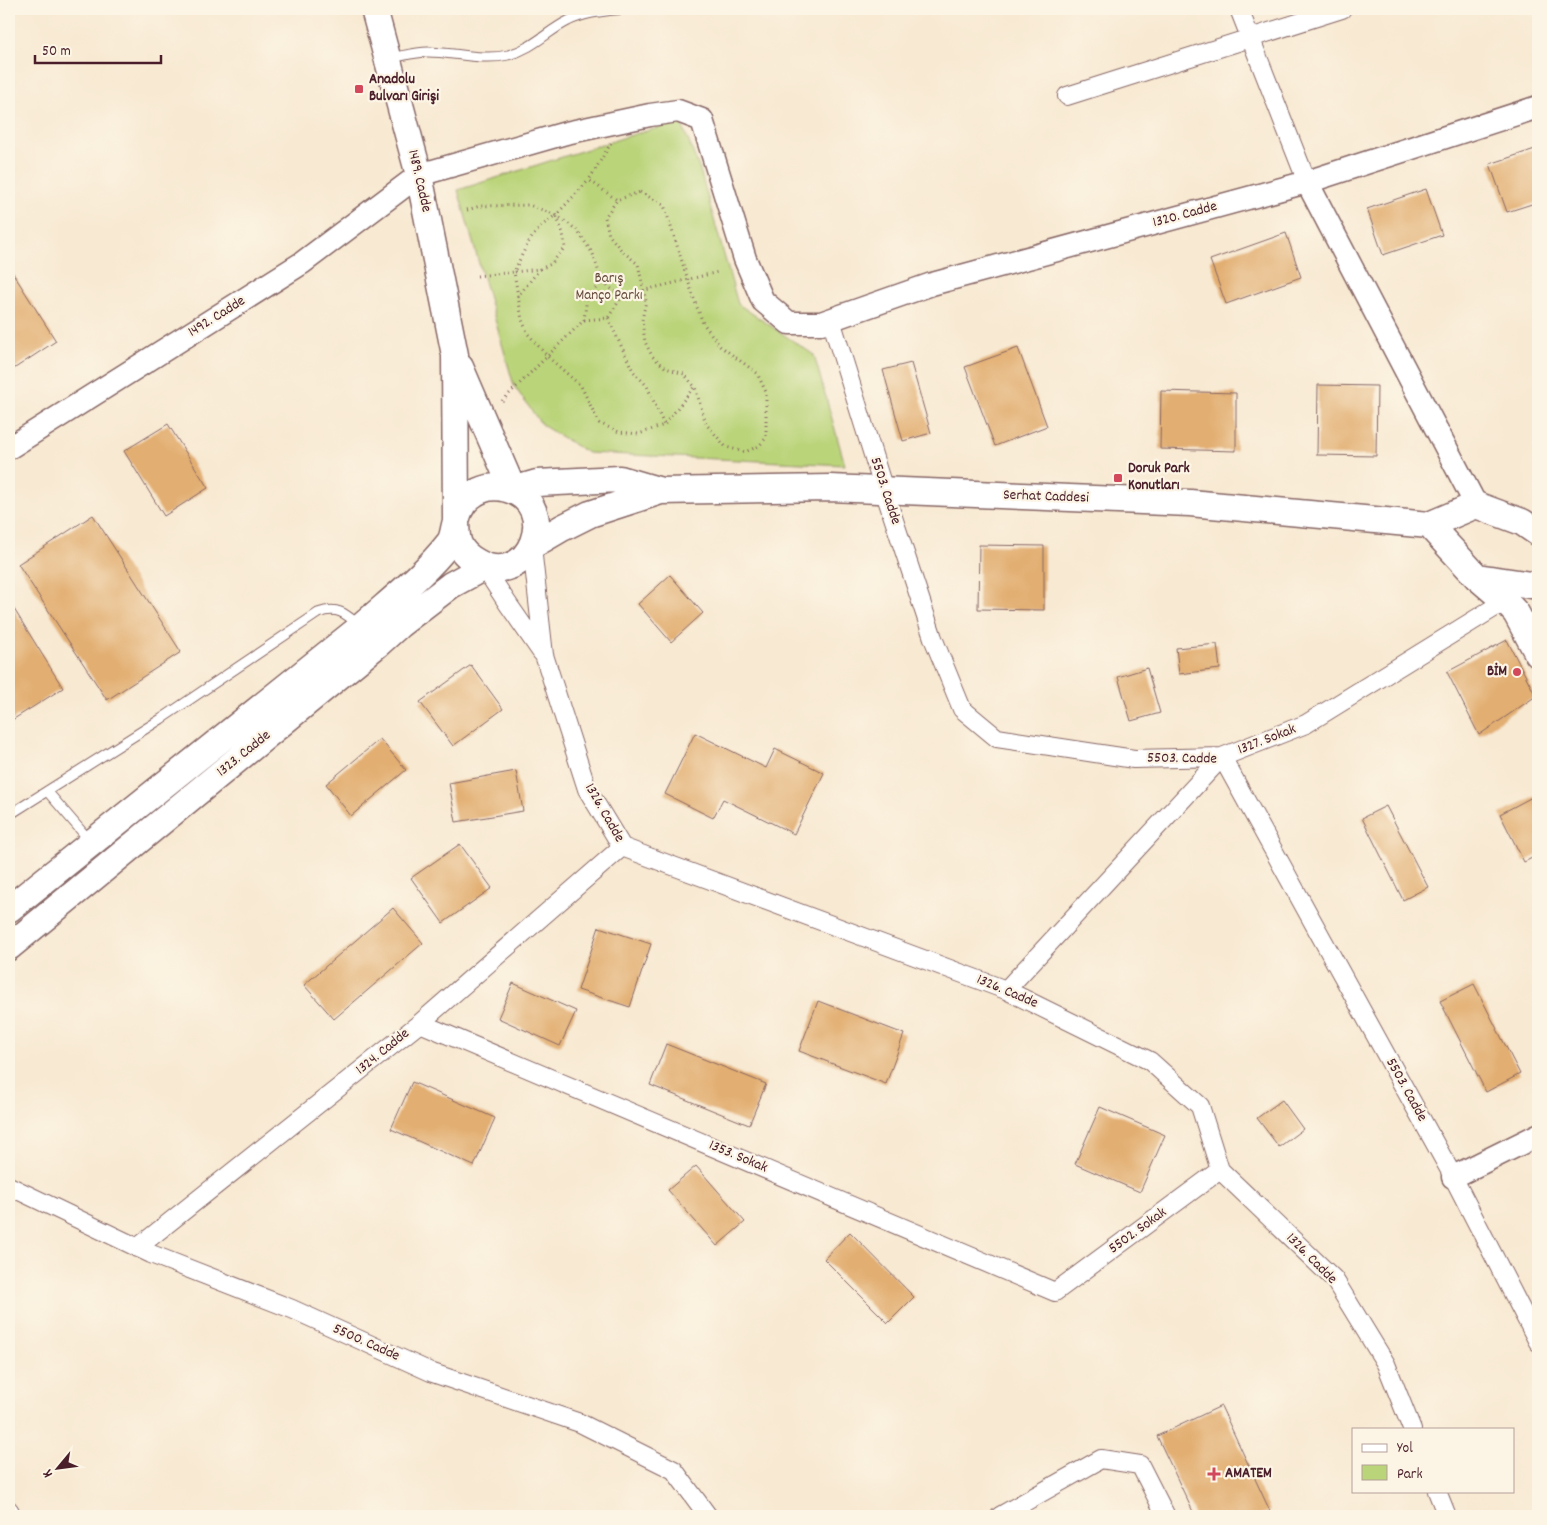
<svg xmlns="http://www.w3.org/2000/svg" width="1547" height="1525" viewBox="0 0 1547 1525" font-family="Dekko,sans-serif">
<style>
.green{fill:#bad479;stroke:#827a52}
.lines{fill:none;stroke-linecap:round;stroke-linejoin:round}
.stream{stroke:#6dbde8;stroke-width:5}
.building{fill:#e2ae71}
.service-casing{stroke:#876665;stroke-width:11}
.minor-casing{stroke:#876665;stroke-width:20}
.tertiary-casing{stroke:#876665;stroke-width:25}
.secondary-casing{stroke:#876665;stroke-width:29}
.path{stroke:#876665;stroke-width:3;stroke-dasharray:1 4;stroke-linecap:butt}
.service{stroke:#fff;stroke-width:9}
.minor{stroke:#fff;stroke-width:18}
.tertiary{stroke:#fff;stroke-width:22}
.secondary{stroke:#fff;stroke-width:26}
.poi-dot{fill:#d1495b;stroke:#fcf5e5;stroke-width:2}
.labels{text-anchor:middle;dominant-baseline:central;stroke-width:4.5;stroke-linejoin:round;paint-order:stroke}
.poi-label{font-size:15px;font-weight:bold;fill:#4a1f2b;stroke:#fcf5e5;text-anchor:start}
.street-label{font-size:15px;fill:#4a1f2b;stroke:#fcf5e5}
.park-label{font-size:15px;fill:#664c3e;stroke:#fcf5e5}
</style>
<rect width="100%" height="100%" fill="#fcf5e5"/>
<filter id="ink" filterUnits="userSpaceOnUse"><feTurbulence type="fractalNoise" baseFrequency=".02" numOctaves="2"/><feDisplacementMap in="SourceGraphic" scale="10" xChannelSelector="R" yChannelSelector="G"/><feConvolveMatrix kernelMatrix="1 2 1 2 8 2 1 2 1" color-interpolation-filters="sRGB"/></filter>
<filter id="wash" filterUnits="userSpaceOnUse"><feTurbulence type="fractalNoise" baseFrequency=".0096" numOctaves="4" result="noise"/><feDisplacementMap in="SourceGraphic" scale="20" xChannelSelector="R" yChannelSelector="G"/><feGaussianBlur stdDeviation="1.12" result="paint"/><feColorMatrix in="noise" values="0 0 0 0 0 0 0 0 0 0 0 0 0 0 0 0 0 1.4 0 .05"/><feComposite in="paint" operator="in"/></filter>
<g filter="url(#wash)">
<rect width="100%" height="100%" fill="#f8e9d2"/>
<path class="green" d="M 681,122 L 700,170 L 738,304 L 814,355 L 845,465 L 588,453 L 542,425 L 514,386 L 458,190 L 635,134 Z"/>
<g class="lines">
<path class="stream" d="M 177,9 L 186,9"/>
</g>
<g id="blocks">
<path class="building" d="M 1538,148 L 1538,202 L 1507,212 L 1490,164 Z
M 1426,189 L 1442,235 L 1383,255 L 1367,209 Z
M 1286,233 L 1301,277 L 1226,304 L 1210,260 Z
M 9,267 L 56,341 L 9,372 Z
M 1018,348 L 1047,426 L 995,446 L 965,367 Z
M 911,363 L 931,433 L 903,441 L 883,370 Z
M 1318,385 L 1377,386 L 1376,456 L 1317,455 Z
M 1161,391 L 1236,393 L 1236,451 L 1160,449 Z
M 168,424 L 208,488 L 164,516 L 124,451 Z
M 93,515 L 181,652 L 107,700 L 18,564 Z
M 979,545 L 1044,546 L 1044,610 L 978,609 Z
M 670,575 L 703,613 L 671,642 L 638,604 Z
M 9,601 L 63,688 L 9,722 Z
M 1507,640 L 1536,696 L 1479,735 L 1447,672 Z
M 1217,644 L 1220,669 L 1179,674 L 1176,648 Z
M 471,665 L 503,709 L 453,746 L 420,702 Z
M 1147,668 L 1160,713 L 1131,721 L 1118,677 Z
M 695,733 L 766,768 L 775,749 L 824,773 L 794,834 L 723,799 L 713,818 L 665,794 Z
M 380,739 L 406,770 L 351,816 L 326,784 Z
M 516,771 L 523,811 L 456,822 L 449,783 Z
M 1538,794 L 1538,855 L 1524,862 L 1500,814 Z
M 1386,806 L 1428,887 L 1403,900 L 1362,818 Z
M 460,844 L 492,888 L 443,923 L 411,878 Z
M 393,908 L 423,943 L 334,1019 L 304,985 Z
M 599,927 L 651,944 L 630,1007 L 578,990 Z
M 513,983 L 576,1011 L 560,1046 L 498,1018 Z
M 1474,984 L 1520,1074 L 1486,1092 L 1440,1001 Z
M 818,1001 L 904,1034 L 886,1084 L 799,1051 Z
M 666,1044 L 766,1084 L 749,1125 L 650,1085 Z
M 412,1082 L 495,1118 L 474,1166 L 391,1129 Z
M 1282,1100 L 1303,1129 L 1279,1147 L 1257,1118 Z
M 1100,1107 L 1165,1135 L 1140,1192 L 1075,1164 Z
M 696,1166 L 745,1222 L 717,1246 L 668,1190 Z
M 850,1232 L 914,1297 L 888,1323 L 824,1259 Z
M 1221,1406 L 1270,1511 L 1259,1516 L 1195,1516 L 1157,1436 Z"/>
</g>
</g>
<g filter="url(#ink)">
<use href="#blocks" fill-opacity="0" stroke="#876665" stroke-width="1"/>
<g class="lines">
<defs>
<path id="service" d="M 390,58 C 402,56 416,52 428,52 C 454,52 482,61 508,55 C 534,48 546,32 568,21 C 585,12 605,11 624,9
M 47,791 L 90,841
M 9,815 L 161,719 L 318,613 C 337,606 345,613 359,625"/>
<path id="minor" d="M 1239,9 L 1307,182
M 1067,96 L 1342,9
M 831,320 L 884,490 L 933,638 L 962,709 L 997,738 L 1134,759 L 1222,757
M 532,547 L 544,655 L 587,789 L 622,847 L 1006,990 L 1150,1061 L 1200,1106 L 1220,1170 L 1334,1279 L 1386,1364 L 1412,1429
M 484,567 L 508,604 L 542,653
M 1222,757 L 1449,1169 L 1538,1342
M 1006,990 L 1222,757 L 1306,724 L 1505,601
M 420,1023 L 1055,1292 L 1220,1170
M 9,1186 L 151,1254 L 292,1309 L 433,1373 L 580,1423 L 674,1470 L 708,1516
M 137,1248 L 420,1023 L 622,847
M 1437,1491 L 1447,1516
M 9,1510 L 12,1516
M 1000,1516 L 1101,1459 L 1140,1465 L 1166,1516"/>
<path id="tertiary" d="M 1307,182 L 1476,505
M 9,448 L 302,263 L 419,175 L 566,133 L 650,115 L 678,111 L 702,120 L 745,259 L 763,301 L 789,323 L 821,323 L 932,284 L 1307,182 L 1538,107
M 1453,1177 L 1538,1135"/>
<path id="secondary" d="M 460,367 L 513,490
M 513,490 L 537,483 L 620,479 L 661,491
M 1429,525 L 1477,577 L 1505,601 L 1516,613 L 1538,654
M 533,545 L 562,528 L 590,514 L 661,491 L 830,488 L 1190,503 L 1429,525 L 1476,505 L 1522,522 L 1538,533
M 1477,577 L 1531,585
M 9,909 L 361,627 C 391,600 424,575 449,543 C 452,539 453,534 454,529 C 457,516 460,504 471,496 C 481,488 494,485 507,489 C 563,504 530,592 477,562 C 456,551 456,538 456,517 L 455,355 L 419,175 L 374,9
M 9,947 L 378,644 L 399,625 L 451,585 L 484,567"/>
</defs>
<use href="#service" class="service-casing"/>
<use href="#minor" class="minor-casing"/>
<use href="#tertiary" class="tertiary-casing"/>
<use href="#secondary" class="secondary-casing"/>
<path class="path" d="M 611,143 L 589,180 L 617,200
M 640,192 L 664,205 L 694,299 L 703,323 L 720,346 L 757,373 L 766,392 L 766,438 L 759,446 L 745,452 L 726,447 L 706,424 L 695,387 L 684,374 L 666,368 L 652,356 L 645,342 L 642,320 L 646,301 L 638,264 L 622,251 L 609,235 L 605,217 L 617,200 Z
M 467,210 L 480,206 L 529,205 L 556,215 L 589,180
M 556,215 L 577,230 L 593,254 L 602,282 L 621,296 L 718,272
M 540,269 L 518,296 L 514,272 L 540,269 L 551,264 L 565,247 L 563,233 L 556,215
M 477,276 L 514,272 C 526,246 531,232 556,215
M 518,296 L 522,320 L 528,334 L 548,357 L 581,386 L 599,423 L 619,432 L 639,434 L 664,425 L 694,387
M 608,318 L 633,371 L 647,386 L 664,425
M 584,320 L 608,318 L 622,296
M 502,401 L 584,320 L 587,297 L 602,282"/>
<use href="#service" class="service"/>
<use href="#minor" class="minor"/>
<use href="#tertiary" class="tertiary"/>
<use href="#secondary" class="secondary"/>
</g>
</g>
<g class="poi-dot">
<rect x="354" y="84" width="10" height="10" rx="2.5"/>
<rect x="1113" y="473" width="10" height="10" rx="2.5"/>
<circle cx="1517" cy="672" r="5"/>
<path d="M1211.5 1466.5h5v5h5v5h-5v5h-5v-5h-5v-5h5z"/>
</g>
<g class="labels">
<g class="poi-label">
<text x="369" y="80">Anadolu<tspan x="369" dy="17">Bulvarı Girişi</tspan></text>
<text x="1128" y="469">Doruk Park<tspan x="1128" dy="17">Konutları</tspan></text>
<text x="1507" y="672" text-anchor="end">BİM</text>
<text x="1225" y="1474">AMATEM</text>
</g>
<g class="street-label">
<text transform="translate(419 181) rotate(77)">1489. Cadde</text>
<text transform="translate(1185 215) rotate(-15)">1320. Cadde</text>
<text transform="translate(217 317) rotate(-32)">1492. Cadde</text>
<text transform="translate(885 491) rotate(72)">5503. Cadde</text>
<text transform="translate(1046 497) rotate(2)">Serhat Caddesi</text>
<text transform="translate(1267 740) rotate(-21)">1327. Sokak</text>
<text transform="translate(244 754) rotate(-39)">1323. Cadde</text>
<text transform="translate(1182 759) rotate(1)">5503. Cadde</text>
<text transform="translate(604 813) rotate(60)">1326. Cadde</text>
<text transform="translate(1007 992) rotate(23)">1326. Cadde</text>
<text transform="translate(383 1052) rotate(-39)">1324. Cadde</text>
<text transform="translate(1406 1090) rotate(61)">5503. Cadde</text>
<text transform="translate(738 1157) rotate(23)">1353. Sokak</text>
<text transform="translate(1138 1231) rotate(-36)">5502. Sokak</text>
<text transform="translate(1311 1259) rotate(45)">1326. Cadde</text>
<text transform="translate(366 1343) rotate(24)">5500. Cadde</text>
</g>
<g class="park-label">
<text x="609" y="279">Barış<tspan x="609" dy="17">Manço Parkı</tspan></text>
</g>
</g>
<rect width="1547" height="1525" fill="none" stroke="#fcf5e5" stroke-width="30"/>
<rect x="1352" y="1428" width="162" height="65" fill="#fcf5e5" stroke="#b59f9b"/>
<rect x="1362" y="1444" width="25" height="8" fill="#ffffff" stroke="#b59f9b"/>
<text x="1397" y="1452" font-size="15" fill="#4a1f2b">Yol</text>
<rect x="1362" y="1465" width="25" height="15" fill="#bad479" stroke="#b59f9b"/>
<text x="1397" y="1478" font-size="15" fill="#4a1f2b">Park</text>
<g transform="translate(58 1468) rotate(241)" stroke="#fcf5e5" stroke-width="4" paint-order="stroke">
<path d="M0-4L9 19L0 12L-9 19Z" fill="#4a1f2b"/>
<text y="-8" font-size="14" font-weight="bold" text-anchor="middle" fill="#4a1f2b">K</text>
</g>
<path d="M35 55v8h126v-8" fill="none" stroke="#4a1f2b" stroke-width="2.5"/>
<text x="42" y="55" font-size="15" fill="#4a1f2b" stroke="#fcf5e5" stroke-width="4" paint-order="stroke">50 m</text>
</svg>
